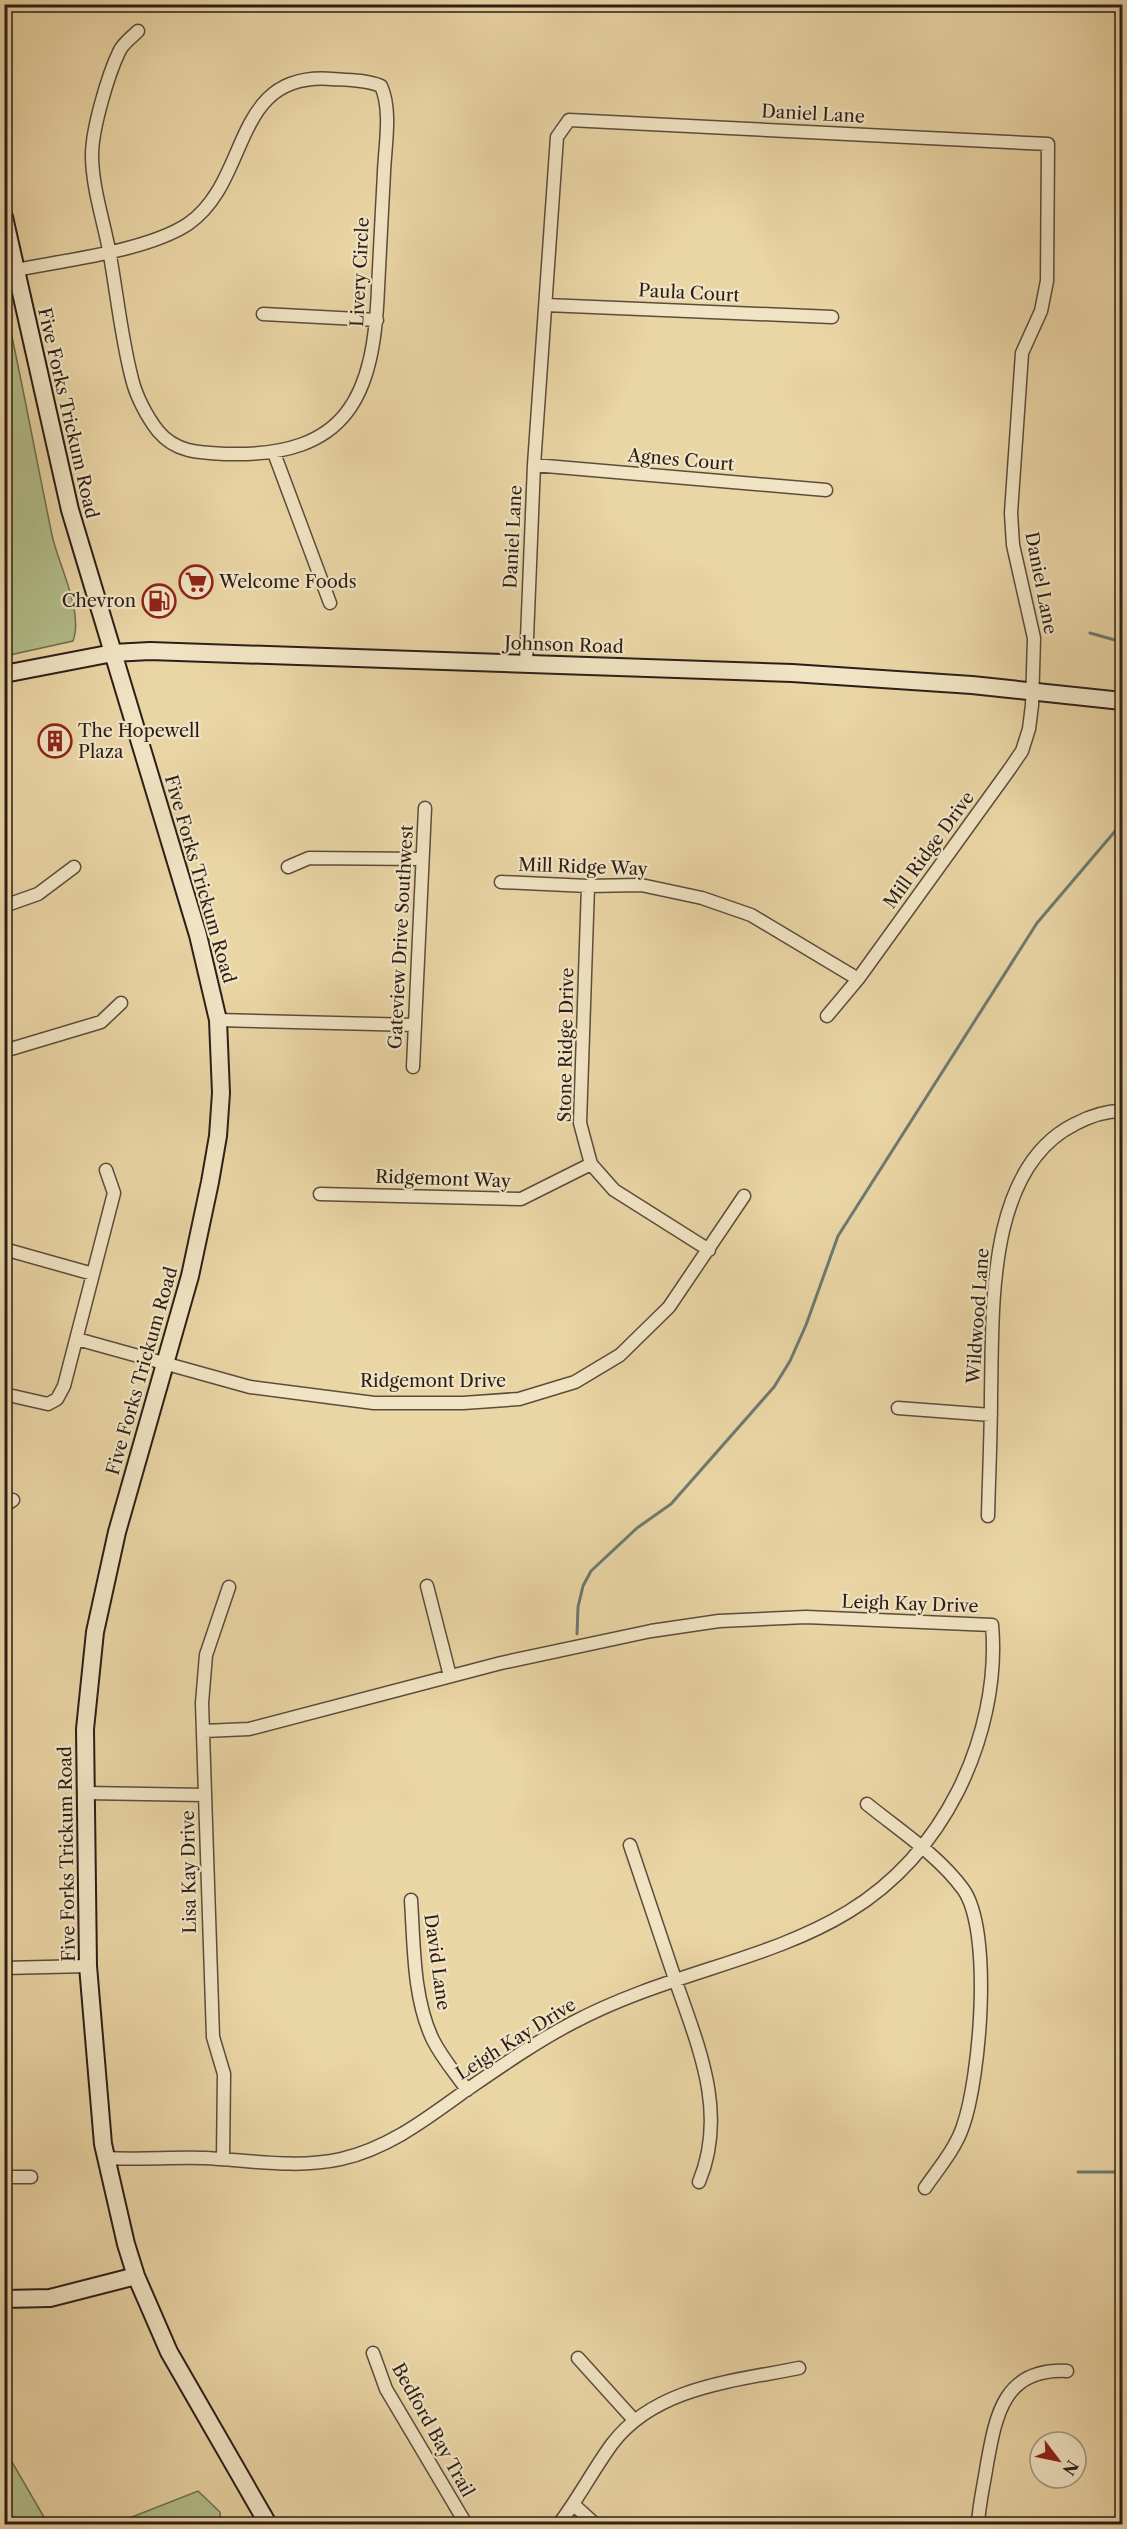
<svg xmlns="http://www.w3.org/2000/svg" width="1127" height="2529" viewBox="0 0 1127 2529" font-family="'Libre Caslon Text',serif">
<style>
.green{fill:#b2be8a;stroke:#6e6e52;stroke-width:1.5}
.lines{fill:none;stroke-linecap:round;stroke-linejoin:round}
.stream{stroke:#6c7a70;stroke-width:3}
.street-casing{stroke:#5b4c3c;stroke-width:15}
.secondary-casing{stroke:#2b1e19;stroke-width:20}
.street{stroke:#f1e4c4;stroke-width:12}
.secondary{stroke:#f1e4c4;stroke-width:16}
.labels{text-anchor:middle;dominant-baseline:central;stroke-width:4.5;stroke-linejoin:round;paint-order:stroke}
.street-label{font-size:18px;fill:#2b1e19;stroke:#f1e4c4}
.poi-label{font-size:18px;fill:#2b1e19;stroke:#f1e4c4;text-anchor:start}
</style>
<rect width="100%" height="100%" fill="#ead5a5"/>
<filter id="stains"><feTurbulence type="fractalNoise" baseFrequency=".00333" numOctaves="4"/><feColorMatrix values="0 0 0 0 .2 0 0 0 0 .09 0 0 0 0 .02 0 0 0 .5 -.17"/></filter>
<radialGradient id="worn" r=".72"><stop offset=".6" stop-color="#630" stop-opacity="0"/><stop offset="1" stop-color="#630" stop-opacity=".3"/></radialGradient>
<path class="green" d="M 5,304 C 22,381 36,458 52,535 C 58,564 84,612 73,641 L 5,656 Z
M 5,2454 L 8,2455 L 48,2524 L 5,2524 Z
M 198,2491 L 220,2512 L 221,2524 L 114,2524 Z"/>
<g class="lines">
<path class="stream" d="M 1090,633 L 1122,642
M 577,1634 L 578,1607 L 583,1586 L 591,1571 L 637,1528 L 671,1504 L 774,1387 L 790,1361 L 806,1325 L 838,1236 L 1037,923 L 1122,823
M 1078,2172 L 1122,2172"/>
<defs>
<path id="street" d="M 16,270 C 65,260 147,251 188,224 C 252,180 230,71 332,79 C 349,80 366,80 381,86 C 392,110 385,146 384,172 C 382,211 380,250 378,288 C 374,396 348,457 228,454 C 201,453 176,453 158,431 C 147,417 136,396 132,379 C 121,337 117,293 109,250 C 103,219 92,186 92,155 C 92,129 108,75 119,52 C 122,44 132,37 138,31
M 546,305 L 832,317
M 263,314 L 377,320
M 274,453 L 330,603
M 534,465 L 826,490
M 526,663 L 534,465 L 557,137 L 569,120 L 1048,144 L 1047,281 L 1041,311 L 1022,353 L 1011,513 L 1013,545 L 1034,638 L 1032,705 L 1029,729 L 1022,751 L 1009,770 L 858,979 L 827,1016
M 288,867 L 309,858 L 422,859
M 501,882 L 588,886 L 641,885 L 702,898 L 751,915 L 858,979
M 588,886 L 580,1123 L 591,1164 L 614,1190 L 709,1250
M 4,906 L 38,894 L 74,867
M 218,1020 L 415,1025
M 4,1051 L 101,1022 L 121,1003
M 413,1067 L 425,808
M 320,1194 L 521,1199 L 591,1164
M 4,1249 L 93,1274
M 77,1339 L 250,1387 L 374,1403 L 463,1403 L 519,1399 L 575,1382 L 620,1355 L 669,1307 L 744,1196
M 4,1394 L 48,1404 L 57,1399 L 64,1386 L 114,1193 L 106,1170
M 898,1408 L 991,1415
M 4,1506 L 13,1500
M 988,1516 C 989,1475 991,1434 991,1393 C 993,1309 986,1168 1075,1124 C 1090,1116 1105,1111 1122,1111
M 427,1586 L 450,1676
M 86,1793 L 205,1795
M 867,1804 C 899,1830 938,1855 963,1889 C 993,1930 980,2078 963,2126 C 956,2148 938,2169 925,2188
M 630,1845 C 645,1889 660,1934 675,1979 C 698,2046 728,2112 699,2182
M 411,1900 C 414,1945 413,1999 433,2040 C 442,2058 456,2074 467,2090
M 4,1968 L 88,1966
M 106,2158 C 139,2160 171,2157 204,2158 C 248,2160 297,2169 341,2159 C 389,2148 426,2119 465,2091 C 500,2067 534,2043 572,2023 C 717,1946 872,1961 958,1791 C 983,1741 997,1681 992,1625 L 806,1617 L 719,1621 L 651,1631 L 501,1663 L 249,1729 L 204,1731
M 223,2159 L 224,2074 L 213,2037 L 202,1703 L 206,1655 L 229,1587
M 4,2177 L 31,2177
M 373,2353 L 386,2389 L 466,2524
M 578,2358 L 634,2420
M 574,2505 L 595,2524
M 559,2524 C 578,2499 593,2470 612,2444 C 655,2387 734,2381 799,2368
M 978,2524 C 979,2504 984,2484 987,2464 C 996,2414 1004,2368 1067,2371"/>
<path id="secondary" d="M 4,217 L 70,510 L 198,935 L 218,1020 L 221,1093 L 218,1136 L 210,1182 L 190,1276 L 117,1532 L 95,1632 L 85,1729 L 88,1966 L 103,2144 L 126,2244 L 136,2276 L 169,2352 L 268,2524
M 4,674 L 113,653 L 150,651 L 792,673 L 972,685 L 1122,701
M 4,2299 L 50,2298 L 136,2276"/>
</defs>
<use href="#street" class="street-casing"/>
<use href="#secondary" class="secondary-casing"/>
<use href="#street" class="street"/>
<use href="#secondary" class="secondary"/>
</g>
<defs>
<symbol id="supermarket-ring" viewBox="-11 -11 22 22"><circle r="9.5" fill="#f1e4c4" stroke="#8f2418" stroke-width="1.5"/><path d="M-6-5.5h2.5l.6 2H6L4.5 2H-2.5L-4.4-4H-6ZM-1.5 3.2a1.3 1.3 0 1 0 .1 0ZM3 3.2a1.3 1.3 0 1 0 .1 0Z" fill="#8f2418"/></symbol>
<symbol id="fuel-ring" viewBox="-11 -11 22 22"><circle r="9.5" fill="#f1e4c4" stroke="#8f2418" stroke-width="1.5"/><path d="M-5.5-6h7V0h2V4h1.3V-2.5L3-4.5l.8-.8L6-3V5H2.5V1h-1V6h-7ZM-4.2-4.7v3.2H.2V-4.7Z" fill="#8f2418"/></symbol>
<symbol id="building-ring" viewBox="-11 -11 22 22"><circle r="9.5" fill="#f1e4c4" stroke="#8f2418" stroke-width="1.5"/><path d="M-4-6H4V6H1V3H-1V6H-4ZM-2.5-4.3h1.7v1.8h-1.7ZM.8-4.3h1.7v1.8H.8ZM-2.5-1h1.7V.8h-1.7ZM.8-1h1.7V.8H.8Z" fill="#8f2418"/></symbol>
</defs>
<g fill-rule="evenodd">
<use href="#supermarket-ring" x="177" y="563" width="38" height="38"/>
<use href="#fuel-ring" x="140" y="582" width="38" height="38"/>
<use href="#building-ring" x="36" y="722" width="38" height="38"/>
</g>
<g class="labels">
<g class="street-label">
<text transform="translate(813 114) rotate(3)">Daniel Lane</text>
<text transform="translate(360 272) rotate(-87)">Livery Circle</text>
<text transform="translate(689 293) rotate(3)">Paula Court</text>
<text transform="translate(68 413) rotate(77)">Five Forks Trickum Road</text>
<text transform="translate(681 460) rotate(5)">Agnes Court</text>
<text transform="translate(513 537) rotate(-87)">Daniel Lane</text>
<text transform="translate(1041 583) rotate(79)">Daniel Lane</text>
<text transform="translate(564 645) rotate(2)">Johnson Road</text>
<text transform="translate(929 850) rotate(-54)">Mill Ridge Drive</text>
<text transform="translate(583 867) rotate(2)">Mill Ridge Way</text>
<text transform="translate(200 879) rotate(74)">Five Forks Trickum Road</text>
<text transform="translate(401 937) rotate(-87)">Gateview Drive Southwest</text>
<text transform="translate(566 1045) rotate(-89)">Stone Ridge Drive</text>
<text transform="translate(443 1179) rotate(2)">Ridgemont Way</text>
<text transform="translate(978 1316) rotate(-86)">Wildwood Lane</text>
<text transform="translate(142 1371) rotate(-74)">Five Forks Trickum Road</text>
<text x="433" y="1381">Ridgemont Drive</text>
<text transform="translate(910 1604) rotate(2)">Leigh Kay Drive</text>
<text transform="translate(67 1854) rotate(-91)">Five Forks Trickum Road</text>
<text transform="translate(189 1872) rotate(-91)">Lisa Kay Drive</text>
<text transform="translate(437 1962) rotate(82)">David Lane</text>
<text transform="translate(516 2039) rotate(-32)">Leigh Kay Drive</text>
<text transform="translate(433 2430) rotate(61)">Bedford Bay Trail</text>
</g>
<g class="poi-label">
<text x="219" y="582">Welcome Foods</text>
<text x="136" y="601" text-anchor="end">Chevron</text>
<text x="78" y="731">The Hopewell<tspan x="78" dy="21">Plaza</tspan></text>
</g>
</g>
<rect width="1127" height="2529" fill="none" stroke="#ead5a5" stroke-width="24"/>
<rect x="6" y="6" width="1115" height="2517" fill="none" stroke="#2b1e19" stroke-width="3"/>
<rect x="12" y="12" width="1103" height="2505" fill="none" stroke="#2b1e19" stroke-width="1.5"/>
<g transform="translate(1058 2460) rotate(122)"><circle r="28" fill="#f1e4c4" stroke="#a29580" stroke-width="1.5"/>
<path d="M0-4.5L10 22L0 15L-10 22Z" fill="#8f2418"/>
<text y="-9" font-size="16" font-weight="bold" text-anchor="middle" fill="#2b1e19">N</text>
</g>
<rect width="100%" height="100%" filter="url(#stains)"/>
<rect width="100%" height="100%" fill="url(#worn)"/>
</svg>
